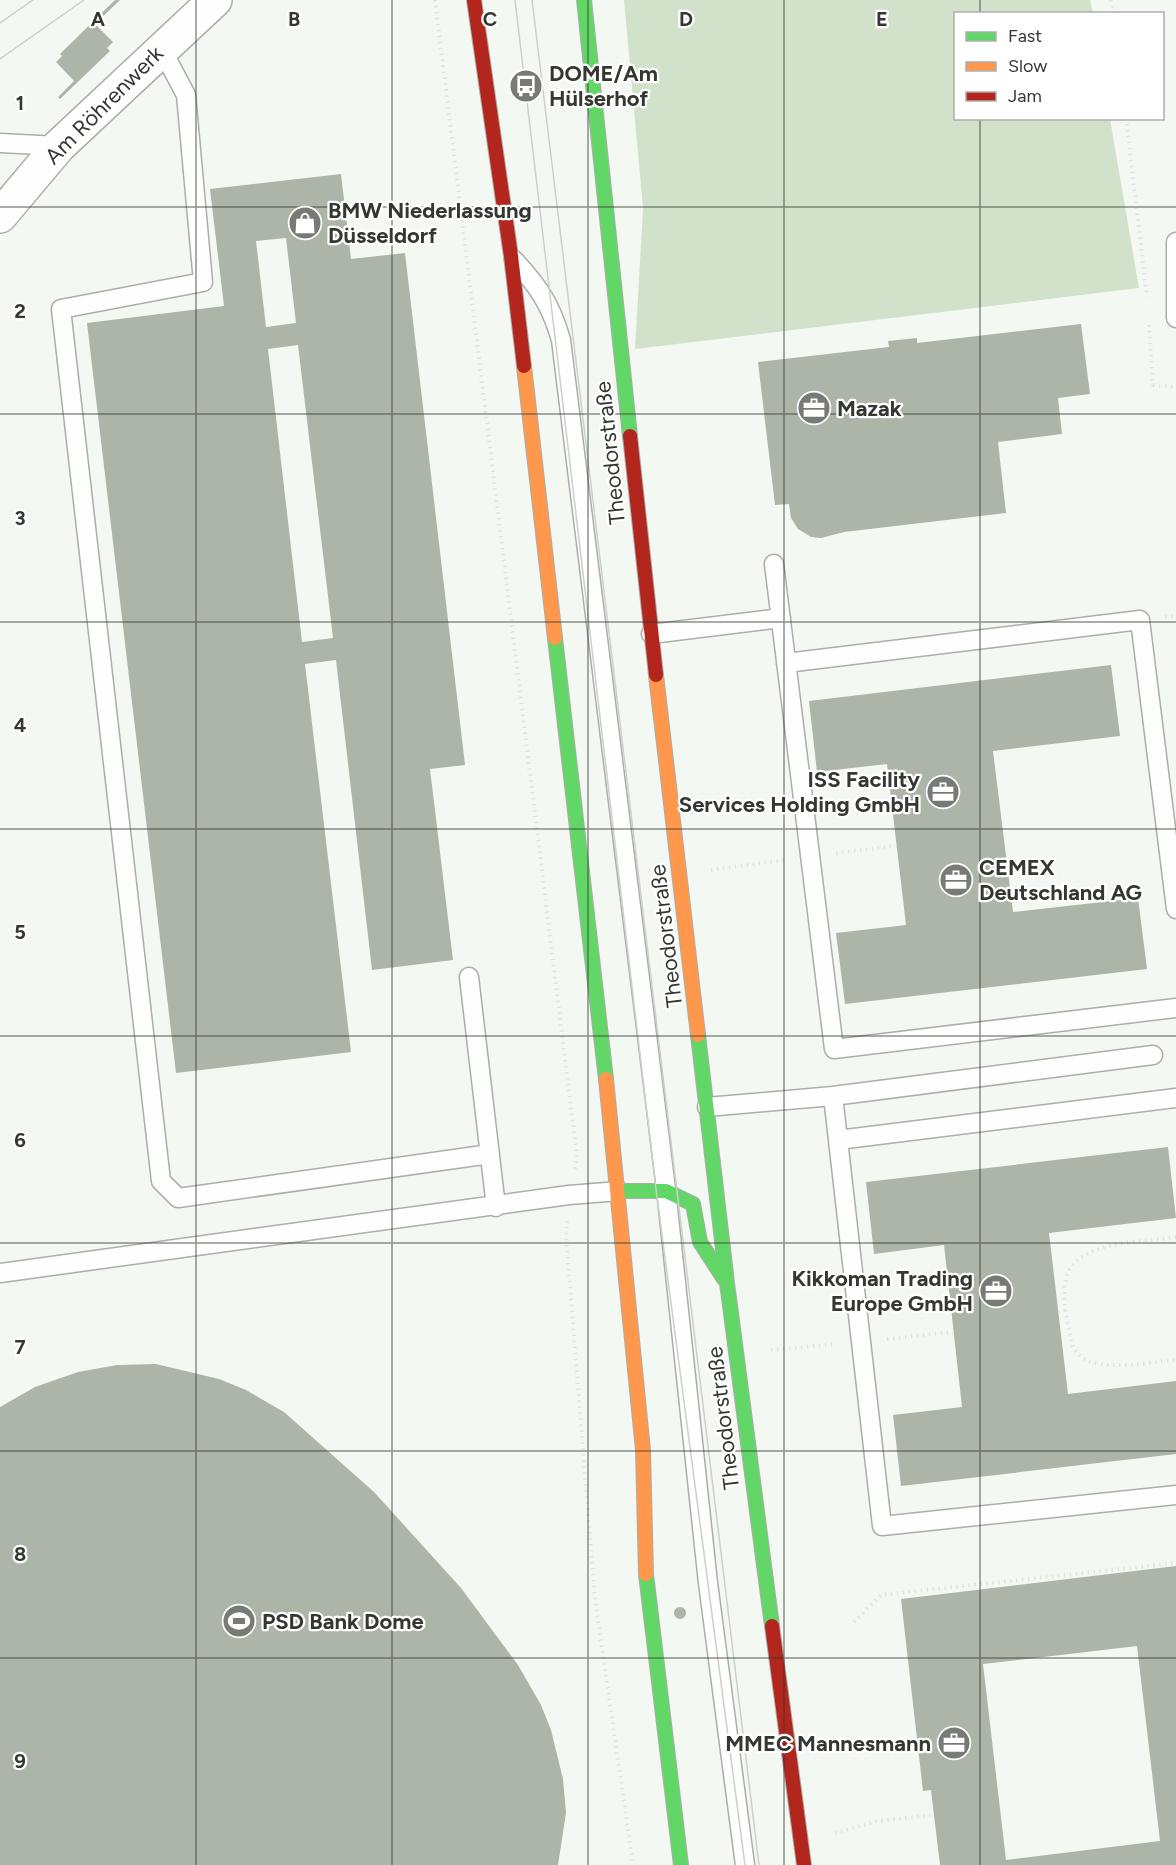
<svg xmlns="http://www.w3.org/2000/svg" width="1176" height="1865" viewBox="0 0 1176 1865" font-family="Figtree,sans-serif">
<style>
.green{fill:#d2e2ca}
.building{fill:#acb5a8;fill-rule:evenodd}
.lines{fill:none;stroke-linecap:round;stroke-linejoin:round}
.lane-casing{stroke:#abaea9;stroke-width:21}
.street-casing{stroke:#abaea9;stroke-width:36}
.fast-casing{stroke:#abaea9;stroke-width:16}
.slow-casing{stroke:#abaea9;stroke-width:16}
.jam-casing{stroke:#abaea9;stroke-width:16}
.path{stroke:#e1e3e0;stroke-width:4;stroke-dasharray:1.5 4.5;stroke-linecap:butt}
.lane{stroke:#fdfefd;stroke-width:18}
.street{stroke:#fdfefd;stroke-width:33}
.fast{stroke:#63d668;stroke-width:14}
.slow{stroke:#ff974d;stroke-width:14}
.jam{stroke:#b3261e;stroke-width:14}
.tram{stroke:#cecfcd;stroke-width:1.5}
.grid{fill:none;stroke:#343732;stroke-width:1.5;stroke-opacity:0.55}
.labels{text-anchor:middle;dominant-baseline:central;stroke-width:4.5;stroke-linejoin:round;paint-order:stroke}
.poi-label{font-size:22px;font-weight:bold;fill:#343732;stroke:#fff;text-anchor:start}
.street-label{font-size:22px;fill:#343732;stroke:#fff}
.grid-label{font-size:20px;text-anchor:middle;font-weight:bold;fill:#343732;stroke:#fff;stroke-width:4.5;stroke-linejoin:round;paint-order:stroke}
</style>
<rect width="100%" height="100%" fill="#f4f8f2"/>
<path class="green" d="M 624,0 L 1090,0 L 1093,13 L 956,14 L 956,118 L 1110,119 L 1139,288 L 635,349 L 643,208 Z"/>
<path class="building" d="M 115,0 L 120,0 L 95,24 L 113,42 L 107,48 L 110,51 L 60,99 L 58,97 L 74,81 L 56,62 L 62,56 L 60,54 Z
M 341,174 L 351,259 L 405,253 L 465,765 L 430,769 L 453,960 L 372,970 L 336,660 L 305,664 L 351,1052 L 176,1073 L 87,323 L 224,306 L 210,189 ZM 286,238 L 296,323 L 266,327 L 256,241 ZM 298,345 L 333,638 L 302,642 L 268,349 Z
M 1081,324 L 1090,394 L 1058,398 L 1062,434 L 998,442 L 1006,513 L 844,532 L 821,538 L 811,537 L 798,529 L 791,518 L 789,504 L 775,505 L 758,362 L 889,347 L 888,341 L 917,338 L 917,343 Z
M 1111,665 L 1120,736 L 993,751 L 1013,912 L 1138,898 L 1147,969 L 845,1004 L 836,933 L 906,925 L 887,764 L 817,772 L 809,701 Z
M 1168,1147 L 1176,1218 L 1049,1233 L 1068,1394 L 1176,1381 L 1176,1454 L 901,1486 L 893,1415 L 962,1407 L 944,1245 L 874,1254 L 866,1182 Z
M 156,1364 L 219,1379 L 246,1390 L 284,1412 L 374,1492 L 461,1588 L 518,1665 L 541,1705 L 551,1730 L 563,1779 L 566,1813 L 558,1865 L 0,1865 L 0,1407 L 35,1387 L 78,1372 L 117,1365 Z
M 1176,1566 L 1176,1865 L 940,1865 L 931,1790 L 923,1791 L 901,1599 ZM 1137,1646 L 1160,1841 L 1006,1860 L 983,1664 Z
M674 1613a6 6 0 1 1 12 0a6 6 0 1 1-12 0Z"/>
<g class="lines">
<defs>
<path id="lane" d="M 161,48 L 186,95 L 203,282 L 61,309 L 161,1181 L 178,1198 L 490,1154
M 0,143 L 59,146
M 514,260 C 539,287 551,305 561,340 L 666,1189 L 708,1583 L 745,1865
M 1176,318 L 1176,242
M 774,564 L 834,1049 L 1176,1008
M 651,634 L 781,618
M 786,663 L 1140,620 L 1176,909
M 469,977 L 496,1207
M 833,1096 L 882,1526 L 1176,1495
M 707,1107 L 833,1096 L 1153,1055
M 838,1140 L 1176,1098
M 0,1273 L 569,1195 L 619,1191"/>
<path id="street" d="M 0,216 L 59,146 L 215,0"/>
<path id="fast" d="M 584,0 L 630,436
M 555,638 L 606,1079
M 698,1035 L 727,1283 L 772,1626
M 619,1191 L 666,1191 L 693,1204 L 700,1242 L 724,1279
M 646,1574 L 681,1865"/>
<path id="slow" d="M 524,366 L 555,638
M 656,675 L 698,1035
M 606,1079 L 643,1450 L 646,1574"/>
<path id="jam" d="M 474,0 L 511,256 L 524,366
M 630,436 L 656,675
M 772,1626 L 804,1865"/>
</defs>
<use href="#lane" class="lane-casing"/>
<use href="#street" class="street-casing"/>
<use href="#fast" class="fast-casing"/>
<use href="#slow" class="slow-casing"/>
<use href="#jam" class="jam-casing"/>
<path class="path" d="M 435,0 L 577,1156 L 575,1169
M 1111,0 L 1113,14
M 1126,118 L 1147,297
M 1149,325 L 1153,385 L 1176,387
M 1165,617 L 1176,616
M 836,853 L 897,846
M 711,870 L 784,860
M 567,1221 L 566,1236 L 595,1599 L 633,1865
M 1176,1237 C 1145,1242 1074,1240 1066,1279 C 1061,1299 1068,1324 1072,1344 C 1082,1377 1148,1362 1176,1360
M 1058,1312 L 1066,1310
M 887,1339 L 954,1332
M 771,1350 L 835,1344
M 854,1622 L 881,1595 L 1176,1563
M 835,1833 L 878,1821 L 934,1815"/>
<use href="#lane" class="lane"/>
<use href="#street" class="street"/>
<use href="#fast" class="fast"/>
<use href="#slow" class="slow"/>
<use href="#jam" class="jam"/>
<path class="tram" d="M 515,0 L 656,1189 L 745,1865
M 532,0 L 759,1865
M 0,23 L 33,0
M 0,59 L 84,0"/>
</g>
<path class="grid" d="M 196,0 L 196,1865M 392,0 L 392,1865M 588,0 L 588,1865M 784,0 L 784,1865M 980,0 L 980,14M 980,118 L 980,1865M 0,207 L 1176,207M 0,414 L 1176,414M 0,622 L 1176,622M 0,829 L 1176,829M 0,1036 L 1176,1036M 0,1243 L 1176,1243M 0,1451 L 1176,1451M 0,1658 L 1176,1658"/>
<defs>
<symbol id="bus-disc" viewBox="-11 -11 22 22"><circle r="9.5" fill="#777b75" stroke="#fff"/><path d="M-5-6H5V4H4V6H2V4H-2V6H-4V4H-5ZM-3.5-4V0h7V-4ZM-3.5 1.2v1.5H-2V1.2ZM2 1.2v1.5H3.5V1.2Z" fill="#fff"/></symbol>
<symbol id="shop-disc" viewBox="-11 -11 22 22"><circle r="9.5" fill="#777b75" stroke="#fff"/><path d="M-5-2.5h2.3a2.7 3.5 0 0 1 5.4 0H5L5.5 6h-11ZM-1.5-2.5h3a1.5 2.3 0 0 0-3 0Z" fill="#fff"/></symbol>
<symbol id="office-disc" viewBox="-11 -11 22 22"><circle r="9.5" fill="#777b75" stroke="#fff"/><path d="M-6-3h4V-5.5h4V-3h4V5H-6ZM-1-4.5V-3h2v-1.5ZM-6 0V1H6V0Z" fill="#fff"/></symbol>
<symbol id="stadium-disc" viewBox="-11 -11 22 22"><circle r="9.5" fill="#777b75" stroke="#fff"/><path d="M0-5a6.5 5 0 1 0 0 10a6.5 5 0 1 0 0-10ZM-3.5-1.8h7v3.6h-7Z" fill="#fff"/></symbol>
</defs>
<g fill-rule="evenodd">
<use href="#bus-disc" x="507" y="67" width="38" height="38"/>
<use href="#shop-disc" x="286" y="204" width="38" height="38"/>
<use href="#office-disc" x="795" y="389" width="38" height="38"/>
<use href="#office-disc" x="924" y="773" width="38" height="38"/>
<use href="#office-disc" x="937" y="861" width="38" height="38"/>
<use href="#office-disc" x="977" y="1272" width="38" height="38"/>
<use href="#stadium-disc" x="220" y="1602" width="38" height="38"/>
<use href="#office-disc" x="935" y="1724" width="38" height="38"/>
</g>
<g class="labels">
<g class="poi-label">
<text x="549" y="73">DOME/Am<tspan x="549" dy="25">Hülserhof</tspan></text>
<text x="328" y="210">BMW Niederlassung<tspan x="328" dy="25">Düsseldorf</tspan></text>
<text x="837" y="408">Mazak</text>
<text x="920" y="779" text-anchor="end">ISS Facility<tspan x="920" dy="25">Services Holding GmbH</tspan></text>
<text x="979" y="867">CEMEX<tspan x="979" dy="25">Deutschland AG</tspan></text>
<text x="973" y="1278" text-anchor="end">Kikkoman Trading<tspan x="973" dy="25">Europe GmbH</tspan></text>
<text x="262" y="1621">PSD Bank Dome</text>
<text x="931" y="1743" text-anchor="end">MMEC Mannesmann</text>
</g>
<g class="street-label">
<text transform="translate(104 105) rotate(-45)">Am Röhrenwerk</text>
<text transform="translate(610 453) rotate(-96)">Theodorstraße</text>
<text transform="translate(666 936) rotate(-97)">Theodorstraße</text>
<text transform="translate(723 1418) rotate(-97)">Theodorstraße</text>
</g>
</g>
<g class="grid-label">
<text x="98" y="26">A</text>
<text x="294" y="26">B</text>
<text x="490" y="26">C</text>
<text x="686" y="26">D</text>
<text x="882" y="26">E</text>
<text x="20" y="110">1</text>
<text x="20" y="318">2</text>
<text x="20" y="525">3</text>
<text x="20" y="732">4</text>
<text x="20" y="939">5</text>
<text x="20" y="1147">6</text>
<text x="20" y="1354">7</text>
<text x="20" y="1561">8</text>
<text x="20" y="1768">9</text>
</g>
<rect x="954" y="12" width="210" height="108" fill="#ffffff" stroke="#aeafad" stroke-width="1.5"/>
<rect x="966" y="32" width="30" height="9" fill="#63d668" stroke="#aeafad" stroke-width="1.5"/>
<text x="1008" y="42" font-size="18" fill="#343732">Fast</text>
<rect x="966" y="62" width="30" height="9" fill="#ff974d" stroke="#aeafad" stroke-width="1.5"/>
<text x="1008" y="72" font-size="18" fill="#343732">Slow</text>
<rect x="966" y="92" width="30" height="9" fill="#b3261e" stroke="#aeafad" stroke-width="1.5"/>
<text x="1008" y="102" font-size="18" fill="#343732">Jam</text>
</svg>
